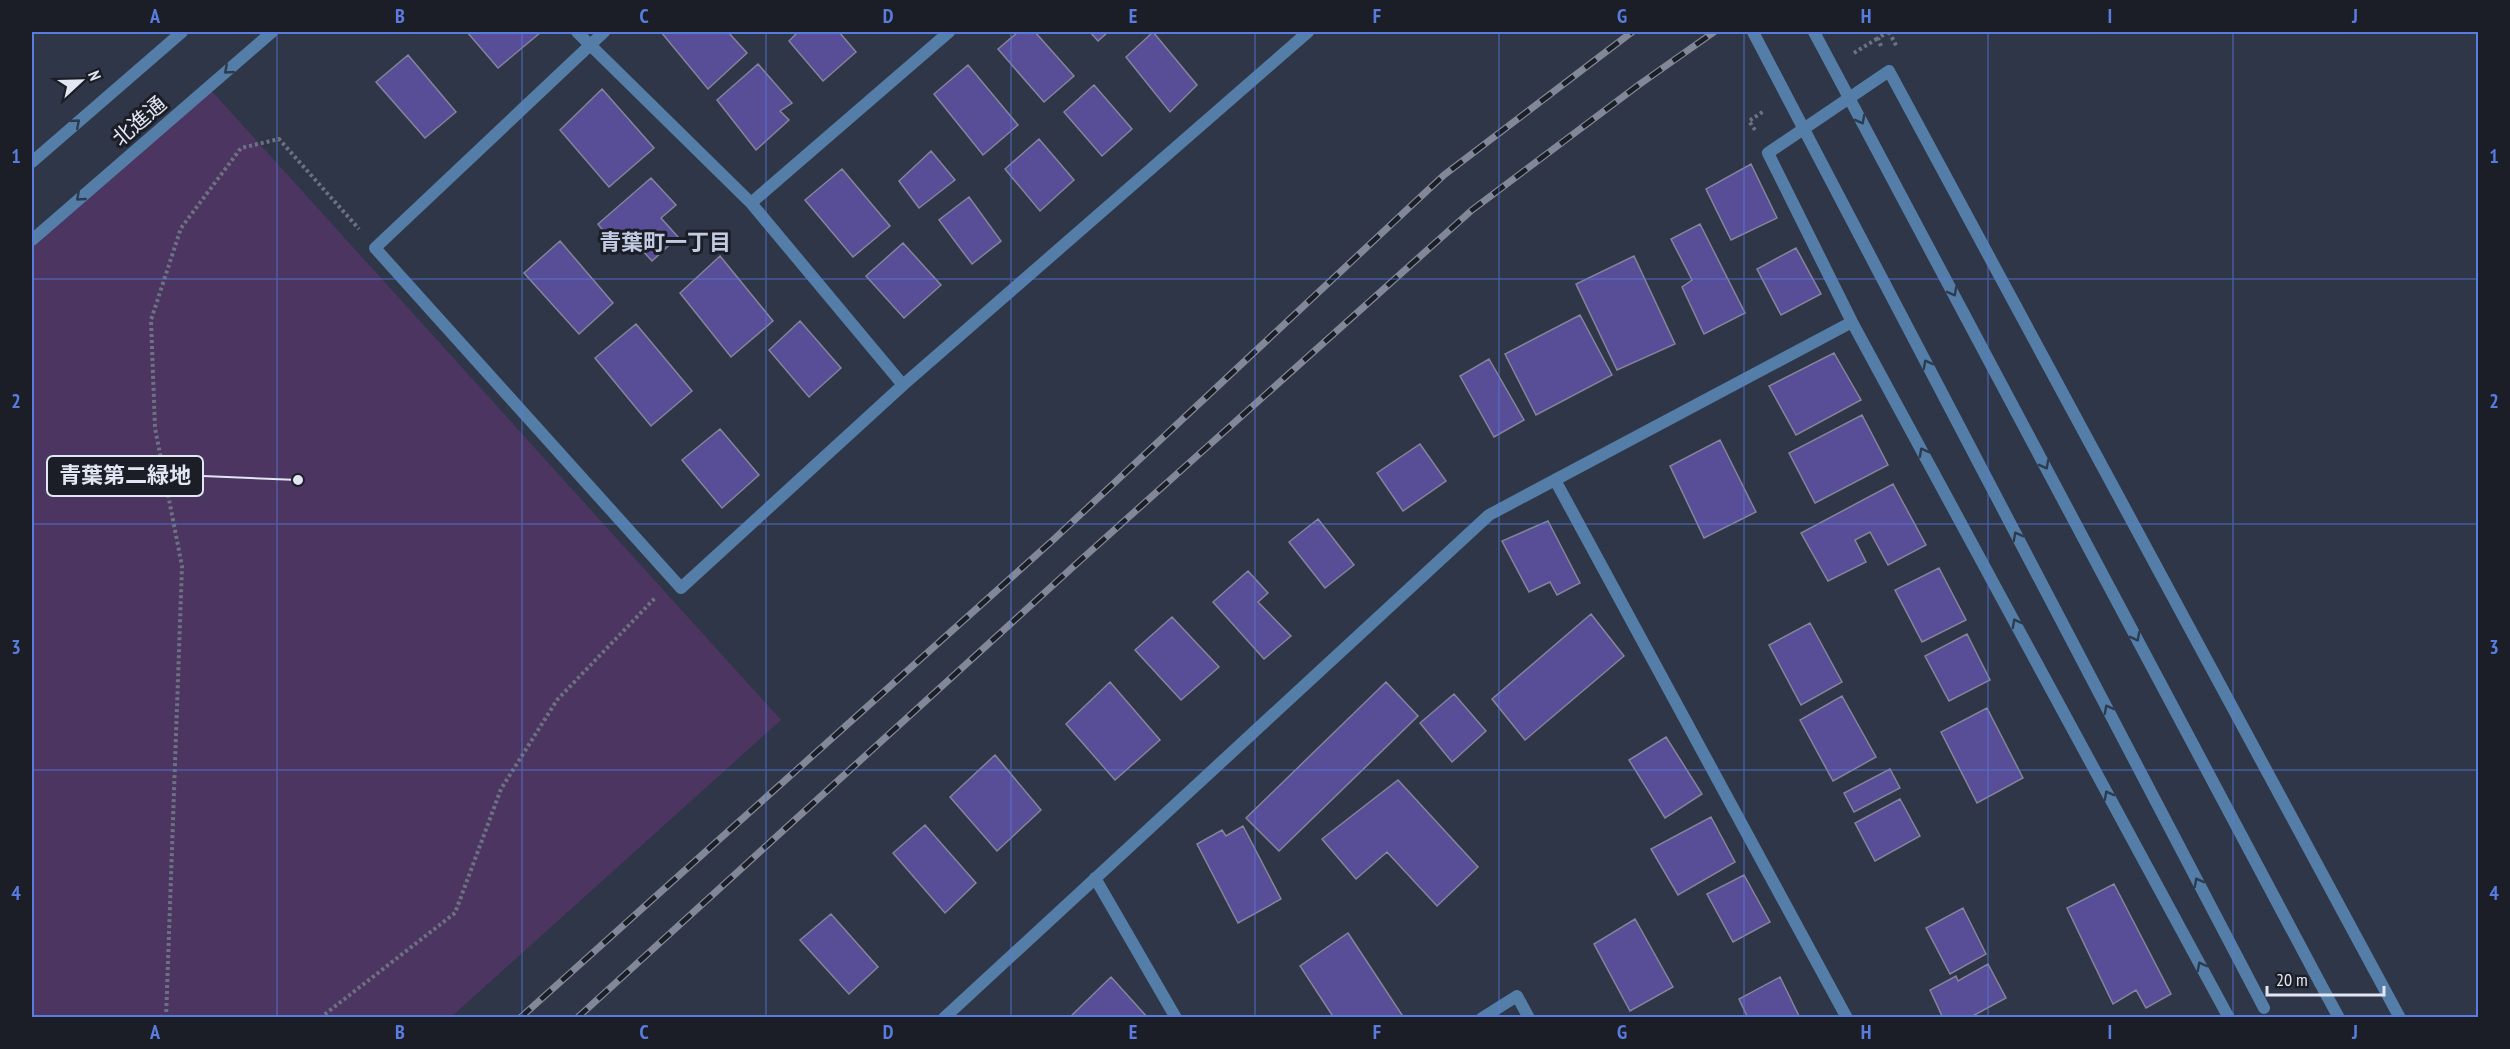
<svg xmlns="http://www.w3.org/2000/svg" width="2510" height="1049" viewBox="0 0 2510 1049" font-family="'PT Sans Narrow','Noto Sans JP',sans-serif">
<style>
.green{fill:#4c3561}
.building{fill:#584d97;stroke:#85849b;stroke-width:1.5}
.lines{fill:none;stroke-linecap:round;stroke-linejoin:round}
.path{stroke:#6c7282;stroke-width:4;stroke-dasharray:3 3;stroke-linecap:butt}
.minor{stroke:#547ea8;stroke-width:12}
.tertiary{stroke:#547ea8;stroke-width:12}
.rail-casing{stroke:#828897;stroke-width:7}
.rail{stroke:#1b1e26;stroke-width:4.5;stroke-dasharray:14;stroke-linecap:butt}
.tertiary-bridge{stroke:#547ea8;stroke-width:12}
.oneway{stroke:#2c3b4d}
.grid{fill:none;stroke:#587ce0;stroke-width:1.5;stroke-opacity:0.55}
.labels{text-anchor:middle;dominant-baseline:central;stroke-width:6;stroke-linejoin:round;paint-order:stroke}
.street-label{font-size:21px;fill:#e1e6f2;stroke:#1b1e26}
.neighbourhood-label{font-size:22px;font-weight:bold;fill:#c2cbe2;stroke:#1b1e26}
.leader{fill:none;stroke:#e1e6f2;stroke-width:2}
.callout-dot{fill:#e1e6f2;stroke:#1b1e26;stroke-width:2}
.callout{fill:#1b1e26;stroke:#e1e6f2;stroke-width:2}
.callout-label{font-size:22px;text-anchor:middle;font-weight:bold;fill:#e1e6f2}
.neatline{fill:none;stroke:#587ce0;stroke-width:2}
.grid-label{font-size:20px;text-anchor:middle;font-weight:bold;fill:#587ce0}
</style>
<rect width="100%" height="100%" fill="#2f3648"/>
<path class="green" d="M 208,87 L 781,720 L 451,1017 L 32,1017 L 32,240 Z"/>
<path class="building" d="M 467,32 L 541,32 L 498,68 Z
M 661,32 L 728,32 L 747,53 L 708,89 Z
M 798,32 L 839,32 L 856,52 L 823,81 L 789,41 Z
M 1018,32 L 1035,32 L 1074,76 L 1044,102 L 998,49 Z
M 1090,32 L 1108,32 L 1098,41 Z
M 1153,32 L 1197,85 L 1170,112 L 1126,57 Z
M 408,55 L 456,112 L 425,138 L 376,82 Z
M 758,64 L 792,103 L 780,111 L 789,120 L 756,150 L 717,100 Z
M 968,65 L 1018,125 L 983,155 L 934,94 Z
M 1094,85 L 1132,129 L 1102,156 L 1064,112 Z
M 602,89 L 654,148 L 609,187 L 560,130 Z
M 1039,139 L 1074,180 L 1040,211 L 1005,169 Z
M 931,151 L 955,180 L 919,208 L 899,181 Z
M 1751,164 L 1777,218 L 1731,240 L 1706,189 Z
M 842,169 L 890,226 L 853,257 L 805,200 Z
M 651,178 L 676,205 L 661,218 L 678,237 L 652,261 L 630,237 L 617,249 L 598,224 Z
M 969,197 L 1001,241 L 972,264 L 939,220 Z
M 1700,224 L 1745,313 L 1704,334 L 1682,287 L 1692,280 L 1671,239 Z
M 560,241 L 613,303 L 579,334 L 524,273 Z
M 903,243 L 941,285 L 904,318 L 866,276 Z
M 1796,248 L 1821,294 L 1781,315 L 1757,269 Z
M 720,256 L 773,321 L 731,357 L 680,293 Z
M 1634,256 L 1675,344 L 1617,370 L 1576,284 Z
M 1580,315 L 1612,375 L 1536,415 L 1505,354 Z
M 800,321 L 841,368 L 809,397 L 769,350 Z
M 636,324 L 692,391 L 651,426 L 595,358 Z
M 1834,353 L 1861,400 L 1796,435 L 1769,386 Z
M 1489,359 L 1524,420 L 1494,437 L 1460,376 Z
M 1862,415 L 1888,465 L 1815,503 L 1789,453 Z
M 720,429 L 759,475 L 722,508 L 682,460 Z
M 1720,440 L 1756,512 L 1704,538 L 1670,466 Z
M 1420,444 L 1446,481 L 1403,511 L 1377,473 Z
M 1893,484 L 1926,545 L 1888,565 L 1870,532 L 1855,540 L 1866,562 L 1828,581 L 1801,533 Z
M 1318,519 L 1354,565 L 1325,588 L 1289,542 Z
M 1548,521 L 1580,583 L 1557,595 L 1550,582 L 1529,592 L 1502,541 Z
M 1939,568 L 1966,620 L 1922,642 L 1895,590 Z
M 1248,571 L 1268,593 L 1258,602 L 1291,636 L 1264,659 L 1213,602 Z
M 1591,614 L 1624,656 L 1525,740 L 1492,699 Z
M 1172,617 L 1219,667 L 1181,700 L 1135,650 Z
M 1810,623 L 1842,682 L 1801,705 L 1769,645 Z
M 1967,634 L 1990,680 L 1949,701 L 1925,656 Z
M 1110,682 L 1160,740 L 1115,780 L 1066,724 Z
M 1386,682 L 1418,716 L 1279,851 L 1246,818 Z
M 1454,694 L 1486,731 L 1452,762 L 1420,723 Z
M 1842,696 L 1876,757 L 1833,781 L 1800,720 Z
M 1987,708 L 2023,778 L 1977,803 L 1941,732 Z
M 1666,737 L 1702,794 L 1665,818 L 1629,760 Z
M 995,755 L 1041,810 L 997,851 L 950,797 Z
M 1890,769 L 1900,788 L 1854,812 L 1844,793 Z
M 1398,780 L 1478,867 L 1437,906 L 1387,852 L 1356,879 L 1322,839 Z
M 1900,799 L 1920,836 L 1875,861 L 1855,823 Z
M 1711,817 L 1735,862 L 1678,895 L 1651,849 Z
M 925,825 L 976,883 L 945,913 L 893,853 Z
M 1243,826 L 1281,899 L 1238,923 L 1197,844 L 1222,830 L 1226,836 Z
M 1744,875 L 1770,922 L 1733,942 L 1707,894 Z
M 2114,884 L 2171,994 L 2146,1008 L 2136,990 L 2113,1004 L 2067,908 Z
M 1963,908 L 1986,954 L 1950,974 L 1926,928 Z
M 831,914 L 878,967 L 849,994 L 800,940 Z
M 1635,919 L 1673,987 L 1630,1011 L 1594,944 Z
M 1348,933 L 1404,1018 L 1334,1018 L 1300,966 Z
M 1988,964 L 2006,998 L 1969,1018 L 1943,1018 L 1930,990 L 1956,976 L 1958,981 Z
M 1111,977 L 1148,1018 L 1069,1018 Z
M 1780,977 L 1800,1018 L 1748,1018 L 1739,999 Z"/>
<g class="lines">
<path class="path" d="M 1889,32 L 1897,47
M 1881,46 L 1878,38 L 1888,32
M 1854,53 L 1878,38
M 1755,130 L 1749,121 L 1764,111
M 166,1018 L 182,566 L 155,428 L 151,320 L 181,228 L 241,148 L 279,139 L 359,229
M 320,1018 L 455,913 L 501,789 L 557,700 L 656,597"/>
<path class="minor" d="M 577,32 L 751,203 L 903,385
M 604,32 L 375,248 L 681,588 L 903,385 L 1308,32
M 751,203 L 949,32
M 1555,480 L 1847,1018
M 1095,878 L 1176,1018
M 944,1018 L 1489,515 L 1852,322
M 1482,1018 L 1517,996 L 1529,1018
M 2229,1018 L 1852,322 L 1768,153 L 1889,71 L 2400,1018"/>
<path class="tertiary" d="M 32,162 L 182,32
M 32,240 L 272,32
M 2320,983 L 2339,1018"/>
<defs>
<path id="rail" d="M 520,1018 L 1052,541 L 1444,175 L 1632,32
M 577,1018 L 1074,566 L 1472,210 L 1640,84 L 1714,32"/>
</defs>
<use href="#rail" class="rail-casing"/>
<use href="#rail" class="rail"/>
<path class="tertiary-bridge" d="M 1753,32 L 2264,1008
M 1814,32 L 2320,983"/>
</g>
<defs><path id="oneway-chevron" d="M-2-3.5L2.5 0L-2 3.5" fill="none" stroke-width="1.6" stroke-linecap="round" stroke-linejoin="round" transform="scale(1.5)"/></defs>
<g class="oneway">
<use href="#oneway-chevron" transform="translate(228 70) rotate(139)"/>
<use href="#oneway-chevron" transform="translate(1861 120) rotate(62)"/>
<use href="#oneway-chevron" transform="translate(76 123) rotate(-41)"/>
<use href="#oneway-chevron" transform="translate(80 197) rotate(139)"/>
<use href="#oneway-chevron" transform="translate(1953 292) rotate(62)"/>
<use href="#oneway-chevron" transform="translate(1927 364) rotate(-118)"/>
<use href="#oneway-chevron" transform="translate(1923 452) rotate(-118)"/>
<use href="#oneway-chevron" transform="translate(2045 465) rotate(62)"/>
<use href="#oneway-chevron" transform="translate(2017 536) rotate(-118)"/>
<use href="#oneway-chevron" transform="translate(2016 623) rotate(-118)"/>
<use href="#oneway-chevron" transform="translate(2136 637) rotate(62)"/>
<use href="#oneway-chevron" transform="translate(2108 709) rotate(-118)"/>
<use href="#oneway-chevron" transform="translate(2108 795) rotate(-118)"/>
<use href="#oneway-chevron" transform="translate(2198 882) rotate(-118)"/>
<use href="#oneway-chevron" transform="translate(2201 966) rotate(-118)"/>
</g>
<path class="grid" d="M 277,32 L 277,1018M 522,32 L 522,1018M 766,32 L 766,1018M 1011,32 L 1011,1018M 1255,32 L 1255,1018M 1499,32 L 1499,1018M 1744,32 L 1744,1018M 1988,32 L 1988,1018M 2233,32 L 2233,1018M 32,279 L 2478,279M 32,524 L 2478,524M 32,770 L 2478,770"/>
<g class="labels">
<g class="street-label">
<text transform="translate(139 121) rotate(-41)">北進通</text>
</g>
<g class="neighbourhood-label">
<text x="665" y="242">青葉町一丁目</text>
</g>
</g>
<path class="leader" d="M298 480L203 476"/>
<circle class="callout-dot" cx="298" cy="480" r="6"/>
<rect class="callout" x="47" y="456" width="156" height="40" rx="6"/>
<g class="callout-label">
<text x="125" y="483">青葉第二緑地</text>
</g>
<rect width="2510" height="1049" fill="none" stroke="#1b1e26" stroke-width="66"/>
<g transform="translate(81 81) rotate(68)" stroke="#1b1e26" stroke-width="4.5" paint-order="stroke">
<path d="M0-4.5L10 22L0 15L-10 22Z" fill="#e1e6f2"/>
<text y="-9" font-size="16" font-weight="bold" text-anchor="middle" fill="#e1e6f2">N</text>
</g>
<path d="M2267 986v9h117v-9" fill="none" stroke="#e1e6f2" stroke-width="3"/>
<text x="2276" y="986" font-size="18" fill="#e1e6f2" stroke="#1b1e26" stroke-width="4.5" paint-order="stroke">20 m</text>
<rect x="33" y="33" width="2444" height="983" class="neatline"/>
<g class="grid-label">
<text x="155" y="23">A</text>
<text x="400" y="23">B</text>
<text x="644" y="23">C</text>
<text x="888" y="23">D</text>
<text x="1133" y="23">E</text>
<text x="1377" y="23">F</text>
<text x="1622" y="23">G</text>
<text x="1866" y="23">H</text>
<text x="2110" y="23">I</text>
<text x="2355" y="23">J</text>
<text x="16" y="163">1</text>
<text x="2494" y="163">1</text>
<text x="16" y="408">2</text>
<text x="2494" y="408">2</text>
<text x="16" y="654">3</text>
<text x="2494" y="654">3</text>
<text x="16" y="900">4</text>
<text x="2494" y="900">4</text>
<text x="155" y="1039">A</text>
<text x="400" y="1039">B</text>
<text x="644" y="1039">C</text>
<text x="888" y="1039">D</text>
<text x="1133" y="1039">E</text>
<text x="1377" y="1039">F</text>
<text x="1622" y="1039">G</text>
<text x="1866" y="1039">H</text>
<text x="2110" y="1039">I</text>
<text x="2355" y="1039">J</text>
</g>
</svg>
